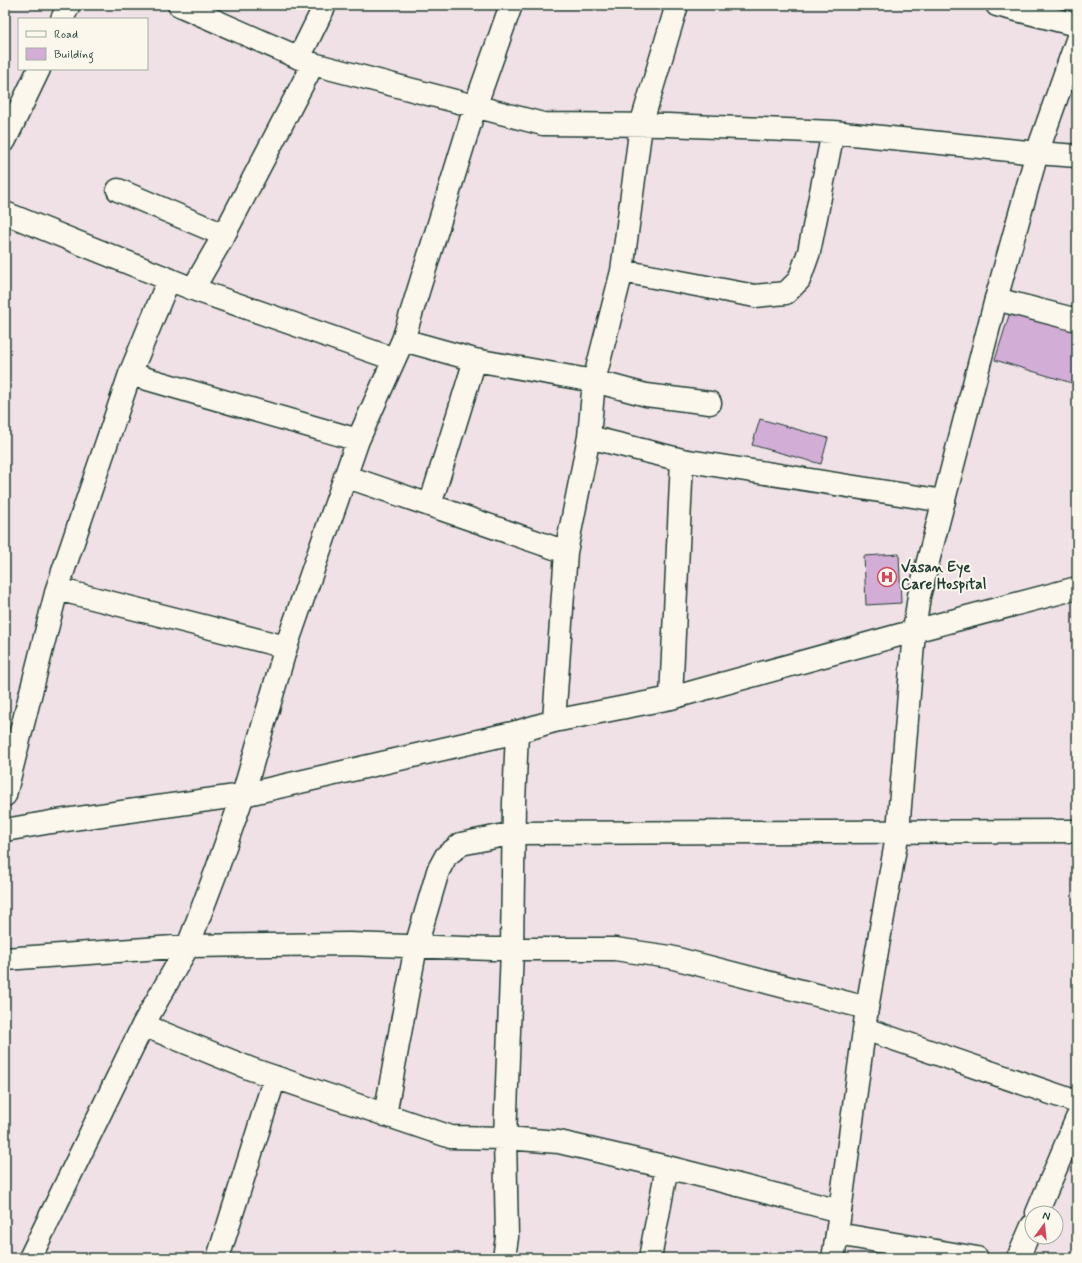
<svg xmlns="http://www.w3.org/2000/svg" width="1082" height="1263" viewBox="0 0 1082 1263" font-family="Mynerve,sans-serif">
<style>
.building{fill:#d2add6;stroke:#1f3d34}
.lines{fill:none;stroke-linecap:round;stroke-linejoin:round}
.street-casing{stroke:#1f3d34;stroke-width:25}
.secondary-casing{stroke:#1f3d34;stroke-width:25}
.street{stroke:#fbf7ec;stroke-width:22}
.secondary{stroke:#fbf7ec;stroke-width:22}
.labels{text-anchor:middle;dominant-baseline:central;stroke-width:4;stroke-linejoin:round;paint-order:stroke}
.poi-label{font-size:15px;font-weight:bold;fill:#1f3d34;stroke:#fbf7ec;text-anchor:start}
</style>
<rect width="100%" height="100%" fill="#efe1e5"/>
<filter id="ink" filterUnits="userSpaceOnUse"><feTurbulence type="fractalNoise" baseFrequency=".025" numOctaves="2"/><feDisplacementMap in="SourceGraphic" scale="8" xChannelSelector="R" yChannelSelector="G"/><feConvolveMatrix kernelMatrix="1 2 1 2 8 2 1 2 1" color-interpolation-filters="sRGB"/></filter>
<g filter="url(#ink)">
<path class="building" d="M 1011,309 L 1077,329 L 1077,367 L 1072,383 L 995,360 Z
M 760,419 L 828,438 L 821,464 L 752,445 Z
M 899,554 L 901,603 L 866,605 L 864,556 Z"/>
<g class="lines">
<defs>
<path id="street" d="M 179,5 L 313,64 L 543,124 L 668,125 L 833,132 L 1037,153 L 1077,156
M 997,5 L 1077,25
M 62,19 L 69,5
M 299,58 L 325,5
M 5,140 L 39,69
M 118,190 L 224,235
M 5,213 L 193,289 L 394,359
M 622,271 L 755,296 L 786,293 L 799,280 L 809,252 L 833,132
M 193,289 L 224,235 L 313,64
M 996,299 L 1077,320
M 403,340 L 475,360 L 594,381 L 646,395 L 710,403
M 130,374 L 358,440
M 589,437 L 682,460 L 944,501
M 345,476 L 566,552
M 430,505 L 475,360
M 57,589 L 286,647
M 671,698 L 682,460
M 554,721 L 566,552 L 589,437 L 594,381 L 622,271 L 641,125 L 677,5
M 5,795 L 57,589 L 130,374 L 169,279
M 5,959 L 188,946 L 349,944 L 492,949 L 615,949 L 670,957 L 867,1008
M 143,1025 L 251,1069 L 451,1137 L 505,1138 L 559,1142 L 667,1167 L 840,1211
M 865,1029 L 1077,1102
M 385,1115 L 416,946 L 438,871 L 446,856 L 461,844 L 514,833 L 1077,831
M 1037,1213 L 1077,1118
M 837,1234 L 977,1258
M 30,1258 L 143,1025 L 188,946 L 216,872 L 243,795 L 286,647 L 358,440 L 403,340 L 475,107 L 511,5
M 218,1258 L 275,1077
M 504,1258 L 507,1237 L 505,1138 L 512,949 L 514,803 L 517,732
M 650,1258 L 667,1167
M 1018,1258 L 1032,1226"/>
<path id="secondary" d="M 5,830 L 51,822 L 243,795 L 517,732 L 554,721 L 671,698 L 914,631 L 1077,588
M 833,1258 L 837,1234 L 867,1008 L 898,831 L 914,631 L 919,596 L 996,299 L 1037,153 L 1077,40"/>
</defs>
<use href="#street" class="street-casing"/>
<use href="#secondary" class="secondary-casing"/>
<use href="#street" class="street"/>
<use href="#secondary" class="secondary"/>
</g>
</g>
<defs>
<symbol id="hospital-ring" viewBox="-11 -11 22 22"><circle r="9.5" fill="#fbf7ec" stroke="#d1495b" stroke-width="1.5"/><path d="M-5-5h3v3.5h4V-5h3V5h-3V1.5h-4V5h-3Z" fill="#d1495b"/></symbol>
</defs>
<g fill-rule="evenodd">
<use href="#hospital-ring" x="876" y="566" width="22" height="22"/>
</g>
<g class="labels">
<g class="poi-label">
<text x="901" y="568">Vasan Eye<tspan x="901" dy="17">Care Hospital</tspan></text>
</g>
</g>
<rect width="1082" height="1263" fill="none" stroke="#fbf7ec" stroke-width="20"/>
<rect x="10" y="10" width="1062" height="1243" fill="none" stroke="#1f3d34" stroke-width="1.5" filter="url(#ink)"/>
<rect x="18" y="18" width="130" height="52" fill="#fbf7ec" stroke="#a3ada2"/>
<rect x="26" y="31" width="20" height="6" fill="#fbf7ec" stroke="#a3ada2"/>
<text x="54" y="38" font-size="12" fill="#1f3d34">Road</text>
<rect x="26" y="48" width="20" height="12" fill="#d2add6" stroke="#a3ada2"/>
<text x="54" y="58" font-size="12" fill="#1f3d34">Building</text>
<g transform="translate(1044 1225) rotate(15)"><circle r="19" fill="#fbf7ec" stroke="#a3ada2"/>
<path d="M0-3L7 15L0 10L-7 15Z" fill="#d1495b"/>
<text y="-6" font-size="11" font-weight="bold" text-anchor="middle" fill="#1f3d34">N</text>
</g>
</svg>
